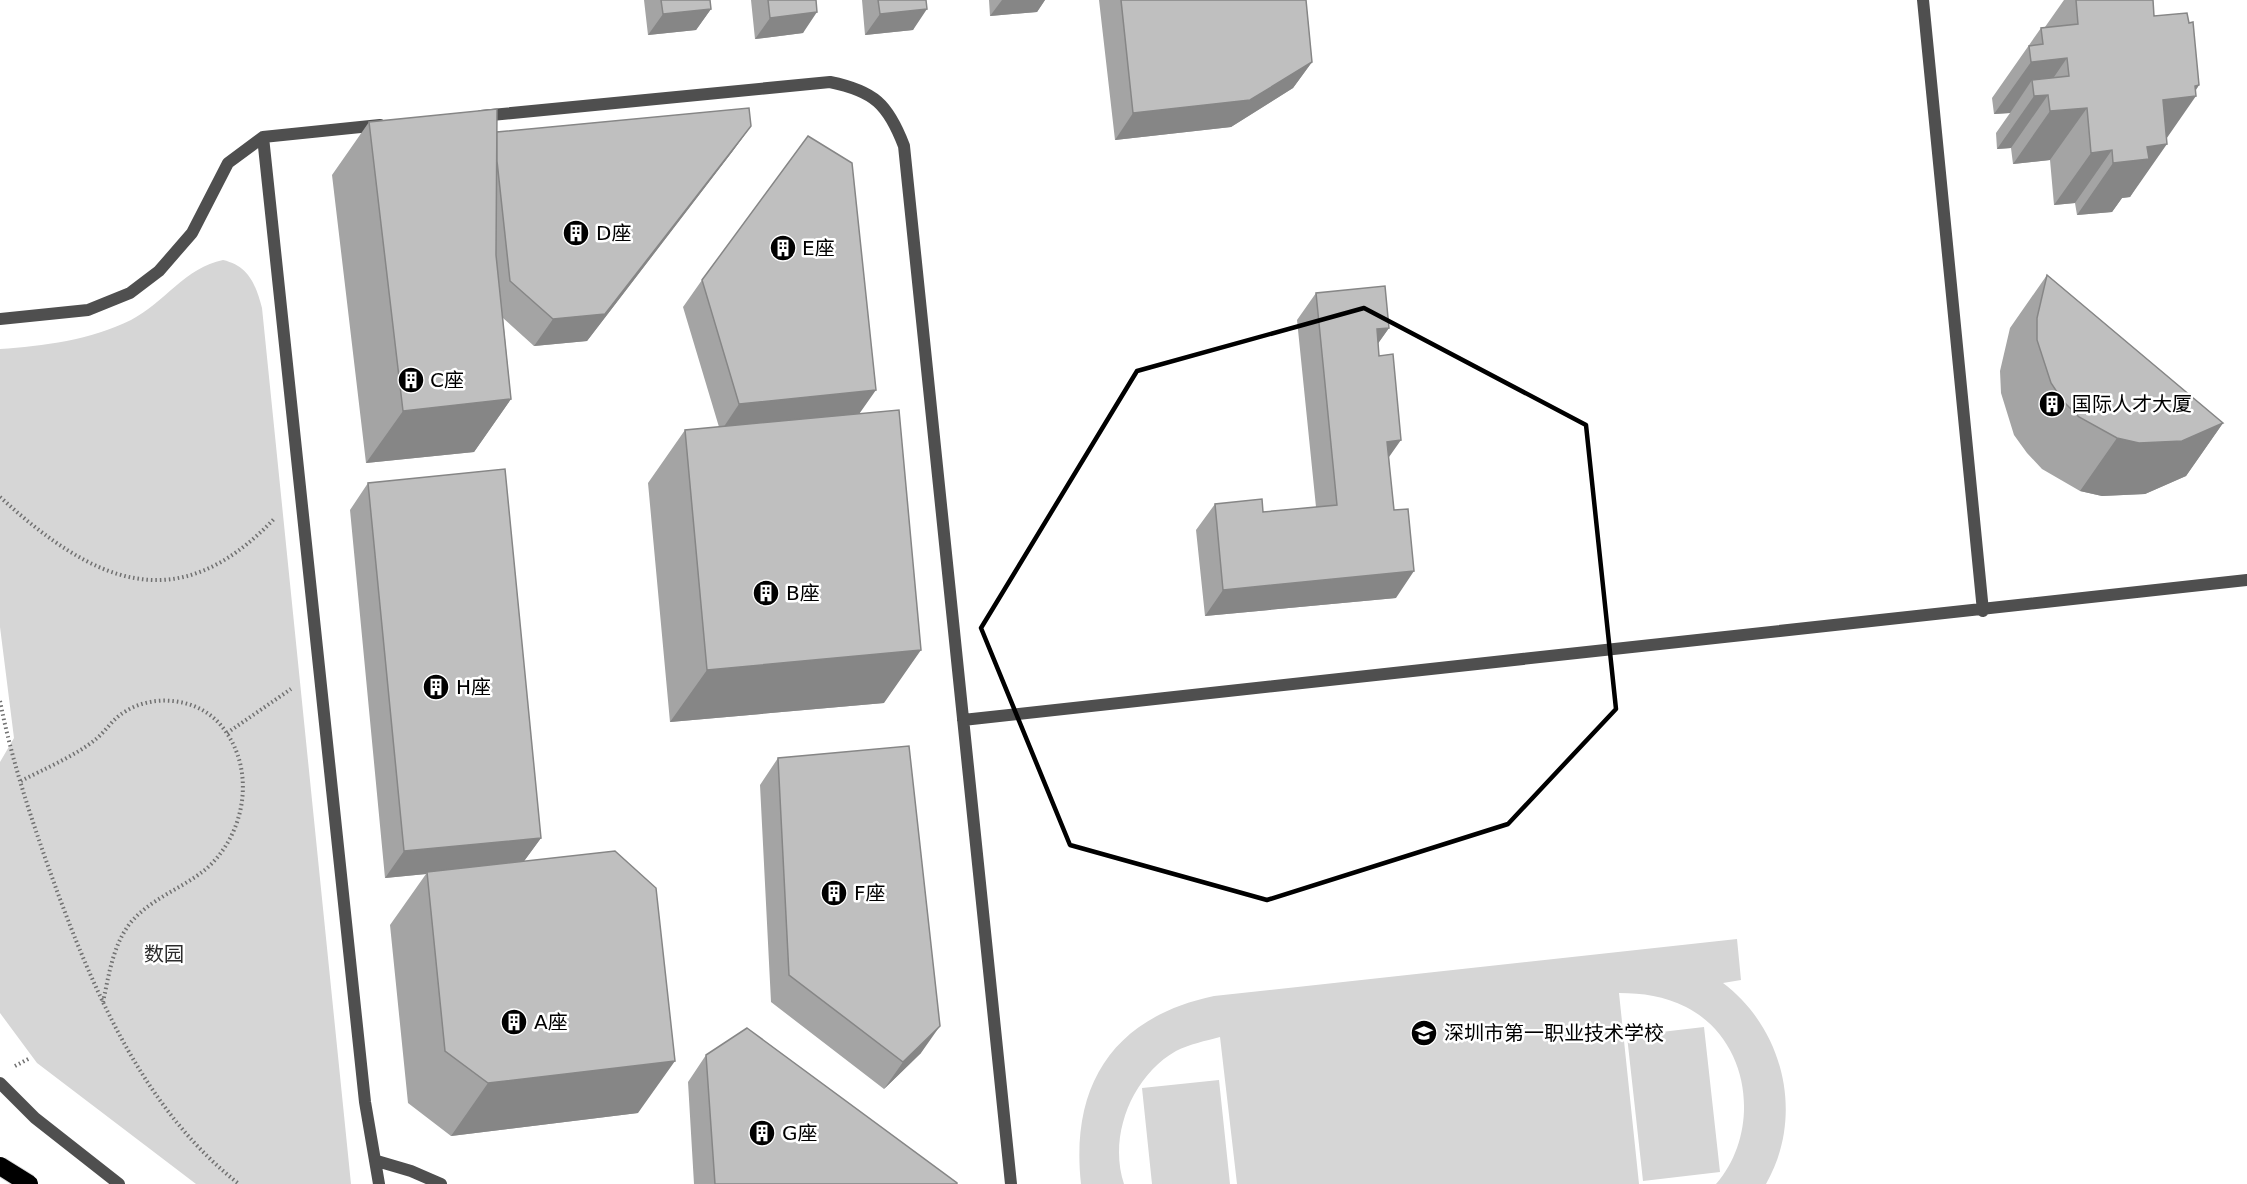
<svg xmlns="http://www.w3.org/2000/svg" width="2247" height="1184" viewBox="0 0 2247 1184" font-family="'DejaVu Sans','Noto Sans SC',sans-serif">
<style>
.green{fill:#d6d6d6}
.lines{fill:none;stroke-linecap:round;stroke-linejoin:round}
.path{stroke:#717171;stroke-width:4;stroke-dasharray:1.5 3;stroke-linecap:butt}
.lane{stroke:#4f4f4f;stroke-width:12}
.street{stroke:#4f4f4f;stroke-width:12}
.highway-bridge-casing{stroke:#dbdbdb;stroke-width:20;stroke-linecap:butt}
.highway-bridge{stroke:#000;stroke-width:18}
.wall{fill:#a4a4a4}
.shaded-wall{fill:#868686}
.building{fill:#bfbfbf;stroke:#868686;stroke-width:1.5}
.marked{fill:none;stroke:#000;stroke-width:4.5;stroke-linejoin:round}
.labels{text-anchor:middle;dominant-baseline:central;stroke-width:5;stroke-linejoin:round;paint-order:stroke}
.poi-label{font-size:20px;fill:#000;stroke:#fff;text-anchor:start}
.park-label{font-size:20px;fill:#2d2d2d;stroke:#fff}
</style>
<rect width="100%" height="100%" fill="#fff"/>
<path class="green" d="M 223,260 C 249,266 256,285 262,308 L 351,1184 L 196,1184 L 37,1063 L 0,1013 L 0,762 L 14,738 L 0,627 L 0,349 C 43,346 91,340 131,320 C 164,303 186,267 223,260 Z
M 1737,939 L 1741,980 L 1723,983 C 1784,1029 1805,1116 1766,1184 L 1716,1184 C 1762,1131 1751,1040 1686,1007 C 1664,996 1643,993 1619,993 L 1639,1184 L 1237,1184 L 1220,1037 C 1205,1041 1190,1044 1176,1051 C 1132,1076 1108,1136 1124,1184 L 1081,1184 C 1070,1084 1114,1017 1214,996 Z
M 1704,1027 L 1720,1172 L 1643,1181 L 1627,1036 Z
M 1219,1080 L 1230,1184 L 1152,1184 L 1142,1088 Z"/>
<g class="lines">
<path class="path" d="M 0,497 C 92,581 176,622 274,519
M 0,701 C 12,762 32,821 53,880 C 93,990 144,1110 239,1184
M 227,733 L 291,689
M 21,781 C 44,769 77,755 96,739 C 107,730 113,718 126,711 C 154,694 195,698 218,722 C 257,764 248,832 206,869 C 183,888 152,898 132,921 C 113,943 109,975 103,1002
M 15,1066 L 30,1058"/>
<path class="lane" d="M 0,1083 L 35,1118 L 119,1184"/>
<path class="street" d="M 1923,0 L 1983,611
M 481,116 L 830,82 C 874,91 888,104 904,146 L 1011,1184
M 263,137 L 365,1102 L 379,1184
M 0,319 L 88,310 L 130,293 L 159,271 L 192,233 L 228,163 L 263,137 L 380,125
M 963,720 L 2247,580
M 377,1161 L 411,1171 L 441,1184"/>
<defs>
<path id="highway-bridge" d="M 0,1166 L 29,1184"/>
</defs>
<use href="#highway-bridge" class="highway-bridge-casing"/>
<use href="#highway-bridge" class="highway-bridge"/>
</g>
<path class="wall" d="M 644,0 L 710,0 L 711,9 L 696,30 L 648,35 Z
M 751,0 L 816,0 L 803,33 L 755,39 Z
M 862,0 L 926,0 L 913,30 L 865,35 Z
M 989,0 L 1045,0 L 1037,12 L 990,16 Z
M 1099,0 L 1306,0 L 1312,62 L 1293,88 L 1231,127 L 1115,140 Z
M 2064,0 L 2153,0 L 2154,16 L 2199,85 L 2130,197 L 2122,198 L 2112,212 L 2077,215 L 2075,203 L 2054,205 L 2050,160 L 2013,164 L 2011,148 L 1997,149 L 1996,133 L 2010,113 L 1994,114 L 1992,98 L 2041,28 L 2045,27 Z
M 369,122 L 497,132 L 751,126 L 732,152 L 587,341 L 534,346 L 503,318 L 511,399 L 474,452 L 366,463 L 332,175 Z
M 2047,275 L 2223,423 L 2186,476 L 2145,494 L 2102,496 L 2080,491 L 2042,469 L 2027,453 L 2014,435 L 2001,393 L 2000,371 L 2010,328 Z
M 702,280 L 859,414 L 884,703 L 670,722 L 648,483 L 685,430 L 719,427 L 683,307 Z
M 1316,293 L 1389,328 L 1378,343 L 1389,458 L 1396,598 L 1205,616 L 1196,530 L 1215,504 L 1263,512 L 1316,507 L 1297,320 Z
M 368,483 L 541,838 L 524,861 L 638,1113 L 451,1136 L 408,1103 L 390,925 L 426,874 L 385,878 L 350,510 Z
M 778,758 L 921,1053 L 884,1089 L 771,1002 L 760,785 Z
M 706,1055 L 957,1184 L 694,1184 L 688,1082 Z"/>
<path class="shaded-wall" d="M 1002,0 L 1045,0 L 1037,12 L 990,16 Z
M 711,9 L 696,30 L 648,35 L 663,14 Z
M 927,9 L 913,30 L 865,35 L 880,14 Z
M 817,12 L 803,33 L 755,39 L 770,18 Z
M 2067,58 L 2041,96 L 2048,95 L 2011,148 L 1997,149 L 2034,96 L 2032,80 L 2010,113 L 1994,114 L 2031,62 Z
M 1312,62 L 1293,88 L 1231,127 L 1115,140 L 1133,113 Z
M 2199,85 L 2191,97 L 2196,96 L 2162,145 L 2167,144 L 2130,197 L 2122,198 L 2112,212 L 2077,215 L 2113,163 L 2163,100 L 2195,86 Z
M 2087,108 L 2050,160 L 2013,164 L 2050,111 Z
M 751,126 L 732,152 L 587,341 L 534,346 L 553,319 Z
M 2112,150 L 2075,203 L 2054,205 L 2091,153 Z
M 1389,328 L 1370,355 L 1377,329 Z
M 876,390 L 857,417 L 721,431 L 739,404 Z
M 511,399 L 474,452 L 366,463 L 403,411 Z
M 2223,423 L 2186,476 L 2145,494 L 2102,496 L 2080,491 L 2117,438 Z
M 1401,440 L 1382,467 L 1387,442 Z
M 1414,571 L 1396,598 L 1205,616 L 1223,590 Z
M 921,650 L 884,703 L 670,722 L 707,670 Z
M 541,838 L 522,864 L 427,872 L 426,874 L 385,878 L 404,851 Z
M 940,1026 L 921,1053 L 884,1089 L 903,1062 Z
M 675,1061 L 638,1113 L 451,1136 L 488,1083 Z"/>
<path class="building" d="M 661,0 L 710,0 L 711,9 L 663,14 Z
M 768,0 L 816,0 L 817,12 L 770,18 Z
M 878,0 L 926,0 L 927,9 L 880,14 Z
M 1121,0 L 1306,0 L 1312,62 L 1250,100 L 1133,113 Z
M 2076,0 L 2153,0 L 2154,16 L 2187,13 L 2189,23 L 2193,22 L 2199,85 L 2195,86 L 2196,96 L 2163,100 L 2167,144 L 2147,147 L 2149,159 L 2113,163 L 2112,150 L 2091,153 L 2087,108 L 2050,111 L 2048,95 L 2034,96 L 2032,80 L 2069,76 L 2067,58 L 2031,62 L 2029,46 L 2043,44 L 2041,28 L 2078,24 Z
M 749,108 L 751,126 L 605,314 L 553,319 L 510,281 L 497,161 L 497,132 Z
M 497,109 L 496,255 L 511,399 L 403,411 L 369,122 Z
M 808,136 L 852,163 L 876,390 L 739,404 L 702,280 Z
M 2047,275 L 2223,423 L 2182,441 L 2139,443 L 2117,438 L 2079,417 L 2063,401 L 2051,383 L 2037,340 L 2037,318 Z
M 1385,286 L 1389,328 L 1377,329 L 1379,356 L 1393,354 L 1401,440 L 1387,442 L 1394,510 L 1408,509 L 1414,571 L 1223,590 L 1215,504 L 1262,499 L 1263,512 L 1337,505 L 1316,293 Z
M 899,410 L 921,650 L 707,670 L 685,430 Z
M 505,469 L 541,838 L 404,851 L 368,483 Z
M 909,746 L 940,1026 L 903,1062 L 789,975 L 778,758 Z
M 615,851 L 656,888 L 675,1061 L 488,1083 L 445,1051 L 427,872 Z
M 747,1028 L 957,1183 L 957,1184 L 715,1184 L 706,1055 Z"/>
<path class="marked" d="M 1364,308 L 1586,425 L 1616,709 L 1508,824 L 1267,900 L 1070,845 L 981,628 L 1137,371 Z"/>
<defs>
<symbol id="building-disc" viewBox="-11 -11 22 22"><circle r="9.5" fill="#000" stroke="#fff"/><path d="M-4-6H4V6H1V3H-1V6H-4ZM-2.5-4.3h1.7v1.8h-1.7ZM.8-4.3h1.7v1.8H.8ZM-2.5-1h1.7V.8h-1.7ZM.8-1h1.7V.8H.8Z" fill="#fff"/></symbol>
<symbol id="school-disc" viewBox="-11 -11 22 22"><circle r="9.5" fill="#000" stroke="#fff"/><path d="M0-5L7-2L0 1L-7-2ZM-4 1L0 2.5L4 1V4Q0 6-4 4Z" fill="#fff"/></symbol>
</defs>
<g fill-rule="evenodd">
<use href="#building-disc" x="561" y="218" width="30" height="30"/>
<use href="#building-disc" x="768" y="233" width="30" height="30"/>
<use href="#building-disc" x="396" y="365" width="30" height="30"/>
<use href="#building-disc" x="2037" y="389" width="30" height="30"/>
<use href="#building-disc" x="751" y="578" width="30" height="30"/>
<use href="#building-disc" x="421" y="672" width="30" height="30"/>
<use href="#building-disc" x="819" y="878" width="30" height="30"/>
<use href="#building-disc" x="499" y="1007" width="30" height="30"/>
<use href="#school-disc" x="1409" y="1018" width="30" height="30"/>
<use href="#building-disc" x="747" y="1118" width="30" height="30"/>
</g>
<g class="labels">
<g class="poi-label">
<text x="596" y="233">D座</text>
<text x="802" y="248">E座</text>
<text x="430" y="380">C座</text>
<text x="2072" y="404">国际人才大厦</text>
<text x="786" y="593">B座</text>
<text x="456" y="687">H座</text>
<text x="854" y="893">F座</text>
<text x="534" y="1022">A座</text>
<text x="1444" y="1033">深圳市第一职业技术学校</text>
<text x="782" y="1133">G座</text>
</g>
<g class="park-label">
<text x="164" y="954">数园</text>
</g>
</g>
</svg>
